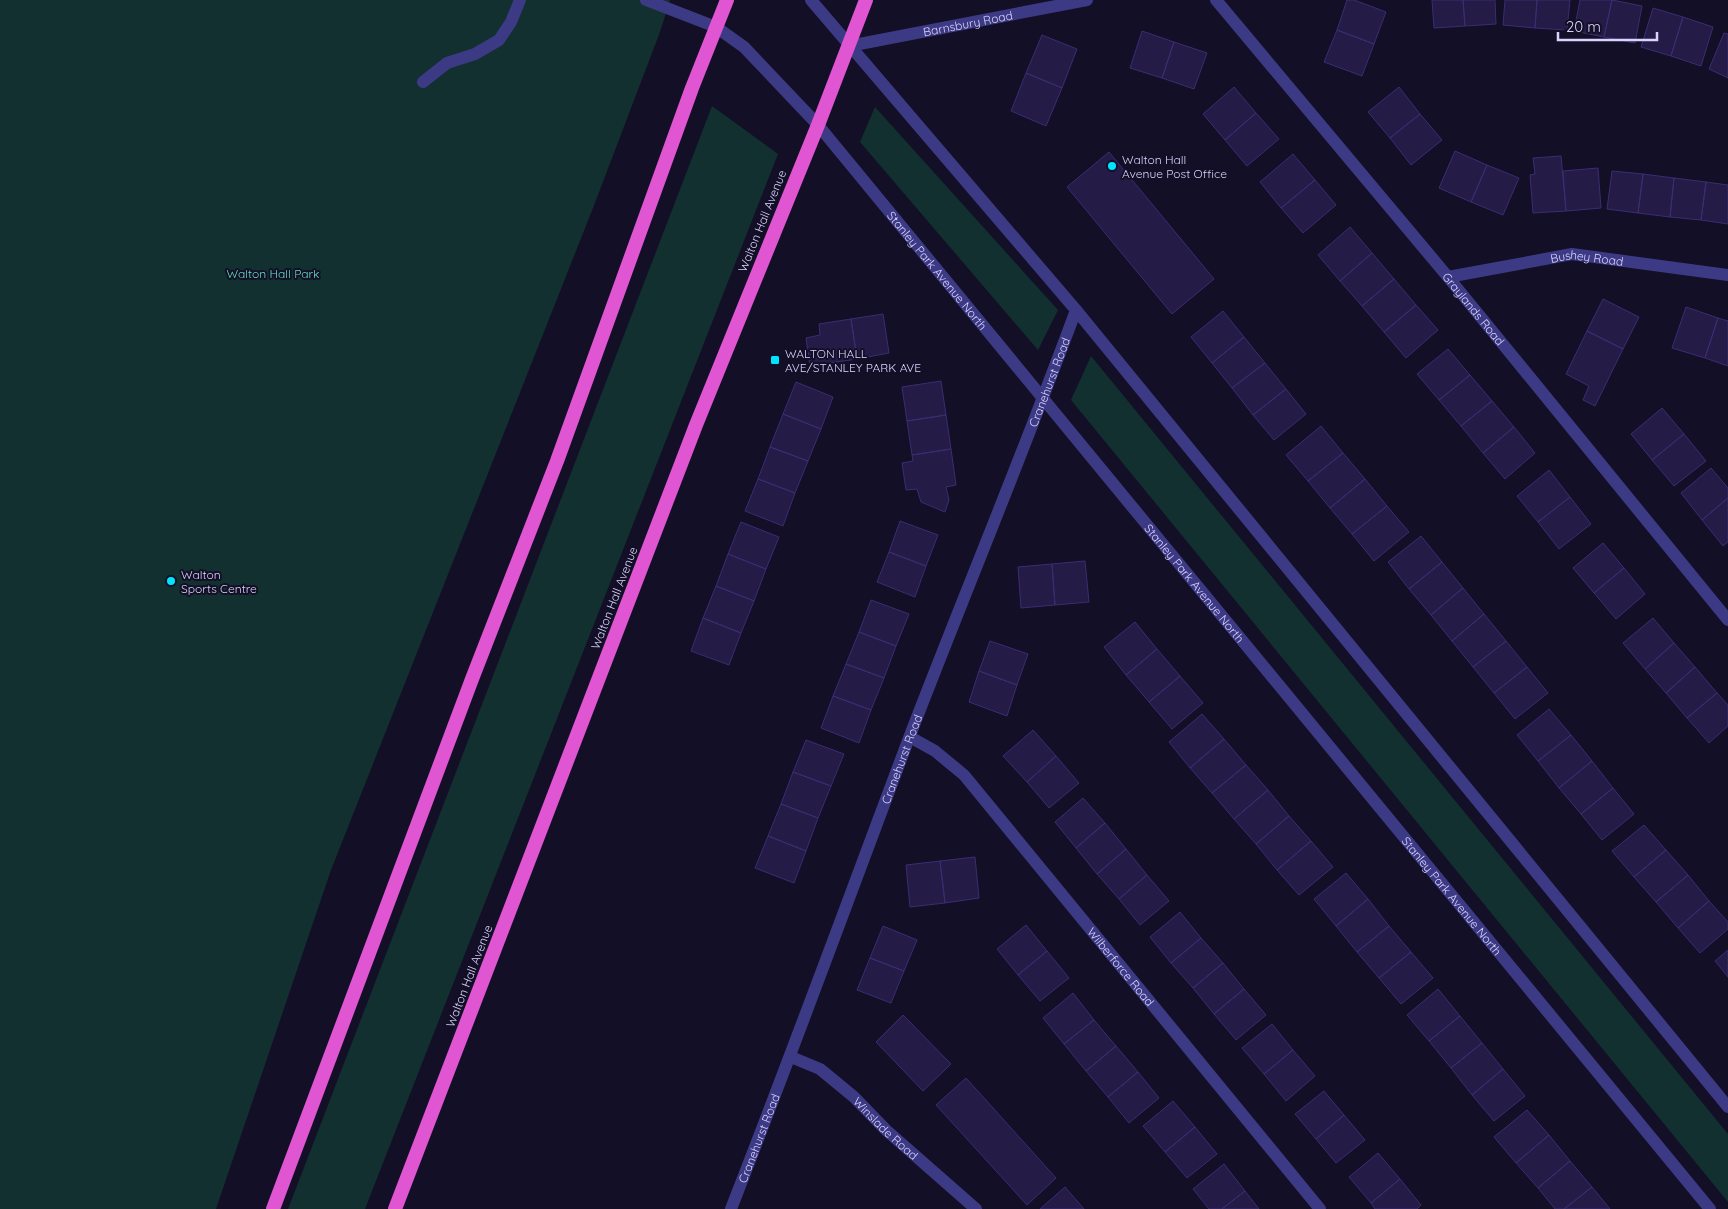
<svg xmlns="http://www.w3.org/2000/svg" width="1728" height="1209" viewBox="0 0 1728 1209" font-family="Quicksand,sans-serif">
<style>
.green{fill:#12302f}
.building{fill:#241b47;stroke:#3b2d73}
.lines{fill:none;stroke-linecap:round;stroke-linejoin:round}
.minor{stroke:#3d3a85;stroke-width:12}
.trunk{stroke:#e055d1;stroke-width:14}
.poi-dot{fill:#00e5ff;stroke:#130f26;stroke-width:2}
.labels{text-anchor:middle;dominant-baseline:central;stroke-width:4;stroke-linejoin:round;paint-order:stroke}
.street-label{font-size:12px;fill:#d9d4ff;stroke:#130f26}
.poi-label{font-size:12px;fill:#d9d4ff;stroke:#130f26;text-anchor:start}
.park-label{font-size:12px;fill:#5fe0c0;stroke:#130f26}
</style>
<rect width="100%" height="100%" fill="#130f26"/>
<path class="green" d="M 0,0 L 670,0 L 660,32 L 593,208 L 331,870 L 216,1209 L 0,1209 Z
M 712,106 L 778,154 L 365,1209 L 288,1209 Z
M 875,107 L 1058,310 L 1038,350 L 860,142 Z
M 1091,356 L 1728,1134 L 1728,1202 L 1071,400 Z"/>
<path class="building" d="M 1347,0 L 1354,0 L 1386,12 L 1374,44 L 1337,30 Z
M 1432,0 L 1463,0 L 1465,26 L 1434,28 Z
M 1463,0 L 1495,0 L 1496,24 L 1465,26 Z
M 1505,0 L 1537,0 L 1535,28 L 1503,25 Z
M 1537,0 L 1570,0 L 1567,30 L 1535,28 Z
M 1580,0 L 1612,0 L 1604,37 L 1574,31 Z
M 1612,0 L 1642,6 L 1635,43 L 1604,37 Z
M 1653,8 L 1683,17 L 1671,56 L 1641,47 Z
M 1683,17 L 1713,27 L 1701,66 L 1671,56 Z
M 1337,30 L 1374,44 L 1362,76 L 1324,62 Z
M 1142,31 L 1174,42 L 1162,78 L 1130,68 Z
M 1724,33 L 1728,34 L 1728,78 L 1709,69 Z
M 1042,35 L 1077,49 L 1062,88 L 1026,73 Z
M 1174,42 L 1207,53 L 1194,89 L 1162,78 Z
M 1026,73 L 1062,88 L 1046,126 L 1011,111 Z
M 1234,87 L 1256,113 L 1225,140 L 1203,114 Z
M 1399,87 L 1420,114 L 1390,138 L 1368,112 Z
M 1256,113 L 1279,139 L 1247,166 L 1225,140 Z
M 1420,114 L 1442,140 L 1411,165 L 1390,138 Z
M 1455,151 L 1487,165 L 1471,202 L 1439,188 Z
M 1109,152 L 1214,279 L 1172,314 L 1067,187 Z
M 1293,154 L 1315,180 L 1281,208 L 1260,182 Z
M 1561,156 L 1566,211 L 1533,213 L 1530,175 L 1535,174 L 1533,158 Z
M 1487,165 L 1519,178 L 1503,215 L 1471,202 Z
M 1598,168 L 1601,208 L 1566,211 L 1563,171 Z
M 1612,171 L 1643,174 L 1638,213 L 1607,209 Z
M 1643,174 L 1674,178 L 1670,217 L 1638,213 Z
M 1674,178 L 1706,182 L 1701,220 L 1670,217 Z
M 1315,180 L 1336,205 L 1303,233 L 1281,208 Z
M 1706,182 L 1728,185 L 1728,224 L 1701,220 Z
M 1350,227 L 1372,253 L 1340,281 L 1318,255 Z
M 1372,253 L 1394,279 L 1362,306 L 1340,281 Z
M 1394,279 L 1416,305 L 1384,332 L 1362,306 Z
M 1603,299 L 1639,317 L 1623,349 L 1587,331 Z
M 1416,305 L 1438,330 L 1406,358 L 1384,332 Z
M 1686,307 L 1718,318 L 1705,358 L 1672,348 Z
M 1223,311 L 1244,337 L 1212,363 L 1191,337 Z
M 883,314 L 889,353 L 857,359 L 851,319 Z
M 1718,318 L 1728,321 L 1728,366 L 1705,358 Z
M 851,319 L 857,359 L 810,366 L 806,338 L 820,335 L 819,324 Z
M 1587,331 L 1623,349 L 1595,406 L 1583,400 L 1589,386 L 1566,374 Z
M 1244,337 L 1265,363 L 1232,388 L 1212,363 Z
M 1448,349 L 1470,375 L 1439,400 L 1417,374 Z
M 1265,363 L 1286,389 L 1253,415 L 1232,388 Z
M 1470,375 L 1492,401 L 1461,426 L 1439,400 Z
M 941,381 L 946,415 L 907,421 L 902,387 Z
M 796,382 L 833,397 L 821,429 L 783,414 Z
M 1286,389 L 1306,414 L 1274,440 L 1253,415 Z
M 1492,401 L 1514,427 L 1483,453 L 1461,426 Z
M 1662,408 L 1684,434 L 1652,460 L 1631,434 Z
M 783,414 L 821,429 L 808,461 L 770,447 Z
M 946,415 L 951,449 L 912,455 L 907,421 Z
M 1321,426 L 1343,453 L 1308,481 L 1286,455 Z
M 1514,427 L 1535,453 L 1505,479 L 1483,453 Z
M 1684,434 L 1706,461 L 1674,486 L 1652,460 Z
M 770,447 L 808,461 L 795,493 L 758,479 Z
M 951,449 L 956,485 L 946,487 L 949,500 L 945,512 L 921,502 L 917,489 L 906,490 L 902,463 L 913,461 L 912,455 Z
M 1343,453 L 1365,479 L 1330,508 L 1308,481 Z
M 1711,468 L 1728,488 L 1728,498 L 1702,520 L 1681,493 Z
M 1549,470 L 1570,497 L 1538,522 L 1517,496 Z
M 758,479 L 795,493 L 783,526 L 745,511 Z
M 1365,479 L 1387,506 L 1352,534 L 1330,508 Z
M 1570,497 L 1591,524 L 1559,549 L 1538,522 Z
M 1728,498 L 1728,542 L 1723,546 L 1702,520 Z
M 1387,506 L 1409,532 L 1374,561 L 1352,534 Z
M 900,521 L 938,535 L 926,566 L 889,552 Z
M 741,522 L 779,537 L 766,569 L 728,554 Z
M 1421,536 L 1442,562 L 1409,589 L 1388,562 Z
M 1603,543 L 1624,568 L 1594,593 L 1573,568 Z
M 889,552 L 926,566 L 915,597 L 877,582 Z
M 728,554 L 766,569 L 754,601 L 716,586 Z
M 1085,561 L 1089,602 L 1055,605 L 1052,564 Z
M 1442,562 L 1463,588 L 1431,615 L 1409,589 Z
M 1052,564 L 1055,605 L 1021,608 L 1018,567 Z
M 1624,568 L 1645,594 L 1616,619 L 1594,593 Z
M 716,586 L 754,601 L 741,633 L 703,618 Z
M 1463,588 L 1484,614 L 1452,641 L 1431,615 Z
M 871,600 L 909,614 L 896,646 L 859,632 Z
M 1484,614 L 1506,641 L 1473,667 L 1452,641 Z
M 703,618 L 741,633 L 729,665 L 691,651 Z
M 1653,618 L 1674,643 L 1645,669 L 1623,643 Z
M 1135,622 L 1157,649 L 1126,675 L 1104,647 Z
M 859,632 L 896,646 L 884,678 L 846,664 Z
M 990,641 L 1028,654 L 1017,685 L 979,671 Z
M 1506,641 L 1527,667 L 1494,693 L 1473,667 Z
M 1674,643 L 1695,667 L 1666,693 L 1645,669 Z
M 1157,649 L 1180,676 L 1149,702 L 1126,675 Z
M 846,664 L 884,678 L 871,710 L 833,696 Z
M 1527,667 L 1548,693 L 1515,719 L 1494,693 Z
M 1695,667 L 1717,693 L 1687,718 L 1666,693 Z
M 979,671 L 1017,685 L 1007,716 L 969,702 Z
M 1180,676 L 1203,703 L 1172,729 L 1149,702 Z
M 1717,693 L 1728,705 L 1728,726 L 1709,743 L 1687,718 Z
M 833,696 L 871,710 L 859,743 L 821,728 Z
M 1549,709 L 1571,735 L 1538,761 L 1517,735 Z
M 1202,714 L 1224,739 L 1190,768 L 1169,742 Z
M 1033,730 L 1056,756 L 1027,782 L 1003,756 Z
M 1571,735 L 1592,761 L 1559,788 L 1538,761 Z
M 1224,739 L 1246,765 L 1212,793 L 1190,768 Z
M 806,740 L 844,754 L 831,786 L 793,772 Z
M 1056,756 L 1079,783 L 1049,808 L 1027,782 Z
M 1592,761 L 1613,788 L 1581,814 L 1559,788 Z
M 1246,765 L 1268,790 L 1234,819 L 1212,793 Z
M 793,772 L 831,786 L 818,818 L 781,804 Z
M 1613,788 L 1634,814 L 1602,840 L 1581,814 Z
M 1268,790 L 1289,816 L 1256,844 L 1234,819 Z
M 1083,798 L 1105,823 L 1076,848 L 1055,822 Z
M 781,804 L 818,818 L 806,851 L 768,836 Z
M 1289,816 L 1311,841 L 1277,870 L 1256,844 Z
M 1105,823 L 1126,849 L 1097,874 L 1076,848 Z
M 1644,825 L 1666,850 L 1634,877 L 1612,851 Z
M 768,836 L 806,851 L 794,883 L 755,868 Z
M 1311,841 L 1333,867 L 1299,895 L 1277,870 Z
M 1126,849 L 1147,875 L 1119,899 L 1097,874 Z
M 1666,850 L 1688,875 L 1656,902 L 1634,877 Z
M 975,857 L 979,898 L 945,903 L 940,861 Z
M 940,861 L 945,903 L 910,907 L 906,865 Z
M 1346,873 L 1368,899 L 1336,926 L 1314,899 Z
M 1147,875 L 1169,901 L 1140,925 L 1119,899 Z
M 1688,875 L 1709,901 L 1678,928 L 1656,902 Z
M 1368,899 L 1389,926 L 1357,952 L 1336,926 Z
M 1709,901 L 1728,922 L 1728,929 L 1700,953 L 1678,928 Z
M 1180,912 L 1201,938 L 1171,963 L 1150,937 Z
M 1026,925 L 1047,951 L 1018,975 L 997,949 Z
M 883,926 L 917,940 L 904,971 L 870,958 Z
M 1389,926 L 1411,952 L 1379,978 L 1357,952 Z
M 1201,938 L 1223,963 L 1193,988 L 1171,963 Z
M 1728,950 L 1728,977 L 1715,961 Z
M 1047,951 L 1069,978 L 1040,1001 L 1018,975 Z
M 1411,952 L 1433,978 L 1401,1004 L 1379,978 Z
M 870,958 L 904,971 L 891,1003 L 857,990 Z
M 1223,963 L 1244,989 L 1214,1014 L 1193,988 Z
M 1244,989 L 1266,1015 L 1236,1040 L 1214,1014 Z
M 1438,989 L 1460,1016 L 1429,1041 L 1407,1015 Z
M 1073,993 L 1094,1020 L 1064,1044 L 1043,1018 Z
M 903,1015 L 951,1064 L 923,1091 L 876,1042 Z
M 1460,1016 L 1482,1043 L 1451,1068 L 1429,1041 Z
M 1094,1020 L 1116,1046 L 1086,1071 L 1064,1044 Z
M 1272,1024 L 1293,1050 L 1264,1074 L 1242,1048 Z
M 1482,1043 L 1503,1069 L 1472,1095 L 1451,1068 Z
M 1116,1046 L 1138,1072 L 1108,1097 L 1086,1071 Z
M 1293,1050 L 1315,1076 L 1286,1101 L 1264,1074 Z
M 1503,1069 L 1525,1096 L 1494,1121 L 1472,1095 Z
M 1138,1072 L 1159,1098 L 1129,1123 L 1108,1097 Z
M 966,1078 L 1056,1178 L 1027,1205 L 936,1105 Z
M 1324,1091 L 1344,1115 L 1316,1139 L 1295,1114 Z
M 1173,1101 L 1195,1127 L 1165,1152 L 1143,1126 Z
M 1527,1110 L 1549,1135 L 1516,1163 L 1494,1137 Z
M 1344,1115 L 1365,1140 L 1336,1163 L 1316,1139 Z
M 1195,1127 L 1217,1154 L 1187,1178 L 1165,1152 Z
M 1549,1135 L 1570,1161 L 1538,1188 L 1516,1163 Z
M 1378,1153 L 1400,1179 L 1371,1203 L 1349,1177 Z
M 1570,1161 L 1592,1187 L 1564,1209 L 1555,1209 L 1538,1188 Z
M 1224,1164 L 1245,1191 L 1222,1209 L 1209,1209 L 1193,1189 Z
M 1400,1179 L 1421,1205 L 1417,1209 L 1375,1209 L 1371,1203 Z
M 1065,1187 L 1084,1209 L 1040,1209 Z
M 1592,1187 L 1610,1209 L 1564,1209 Z
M 1245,1191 L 1259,1209 L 1222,1209 Z"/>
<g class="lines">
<g class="minor">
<path id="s1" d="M 646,0 L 716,27 L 744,47 L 818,125 L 1710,1209"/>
<path d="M 811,0 L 1076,310 L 1728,1107"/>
<path id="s2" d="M 1216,0 L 1448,277 L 1728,620"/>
<path id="s3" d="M 849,46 L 1087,0"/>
<path d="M 423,82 L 447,63 L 475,54 L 499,40 L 511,22 L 520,0"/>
<path id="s4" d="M 1448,277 L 1572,254 L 1728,275"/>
<path id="s5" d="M 910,737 L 935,751 L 964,775 L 1320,1209"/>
<path id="s6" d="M 791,1057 L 820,1069 L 854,1097 L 886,1130 L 976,1209"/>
<path id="s7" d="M 731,1209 C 792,1053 850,895 909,738 C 964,595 1023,454 1076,310"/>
</g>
<path class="trunk" d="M 273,1209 L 472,679 L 557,461 L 692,88 L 727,0
M 395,1209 L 696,425 L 818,125 L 866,0"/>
</g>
<g class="poi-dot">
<circle cx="1112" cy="166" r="5"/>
<rect x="770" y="355" width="10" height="10" rx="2.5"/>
<circle cx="171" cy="581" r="5"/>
</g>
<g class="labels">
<g class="street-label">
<text stroke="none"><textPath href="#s3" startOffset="121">Barnsbury Road</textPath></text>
<text transform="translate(762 221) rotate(-68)">Walton Hall Avenue</text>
<text stroke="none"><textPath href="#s4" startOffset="141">Bushey Road</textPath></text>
<text stroke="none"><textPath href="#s1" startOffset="405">Stanley Park Avenue North</textPath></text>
<text stroke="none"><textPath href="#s2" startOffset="402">Graylands Road</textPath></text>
<text stroke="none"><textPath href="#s7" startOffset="886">Cranehurst Road</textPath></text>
<text stroke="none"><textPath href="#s1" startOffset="810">Stanley Park Avenue North</textPath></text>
<text transform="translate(614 598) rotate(-69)">Walton Hall Avenue</text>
<text stroke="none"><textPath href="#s7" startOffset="481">Cranehurst Road</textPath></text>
<text stroke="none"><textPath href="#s1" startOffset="1215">Stanley Park Avenue North</textPath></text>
<text stroke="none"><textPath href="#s5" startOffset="314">Wilberforce Road</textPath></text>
<text transform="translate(469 976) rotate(-69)">Walton Hall Avenue</text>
<text stroke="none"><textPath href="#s6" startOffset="120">Winslade Road</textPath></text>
<text stroke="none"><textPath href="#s7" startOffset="76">Cranehurst Road</textPath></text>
</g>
<g class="poi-label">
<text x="1122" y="159">Walton Hall<tspan x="1122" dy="14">Avenue Post Office</tspan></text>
<text x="785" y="353">WALTON HALL<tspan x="785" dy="14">AVE/STANLEY PARK AVE</tspan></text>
<text x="181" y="574">Walton<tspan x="181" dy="14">Sports Centre</tspan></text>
</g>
<g class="park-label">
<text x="273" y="273">Walton Hall Park</text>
</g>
</g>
<path d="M1558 32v8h99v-8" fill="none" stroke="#d9d4ff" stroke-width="2.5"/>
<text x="1566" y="32" font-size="15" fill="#d9d4ff" stroke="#130f26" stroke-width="4" paint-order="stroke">20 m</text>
</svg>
